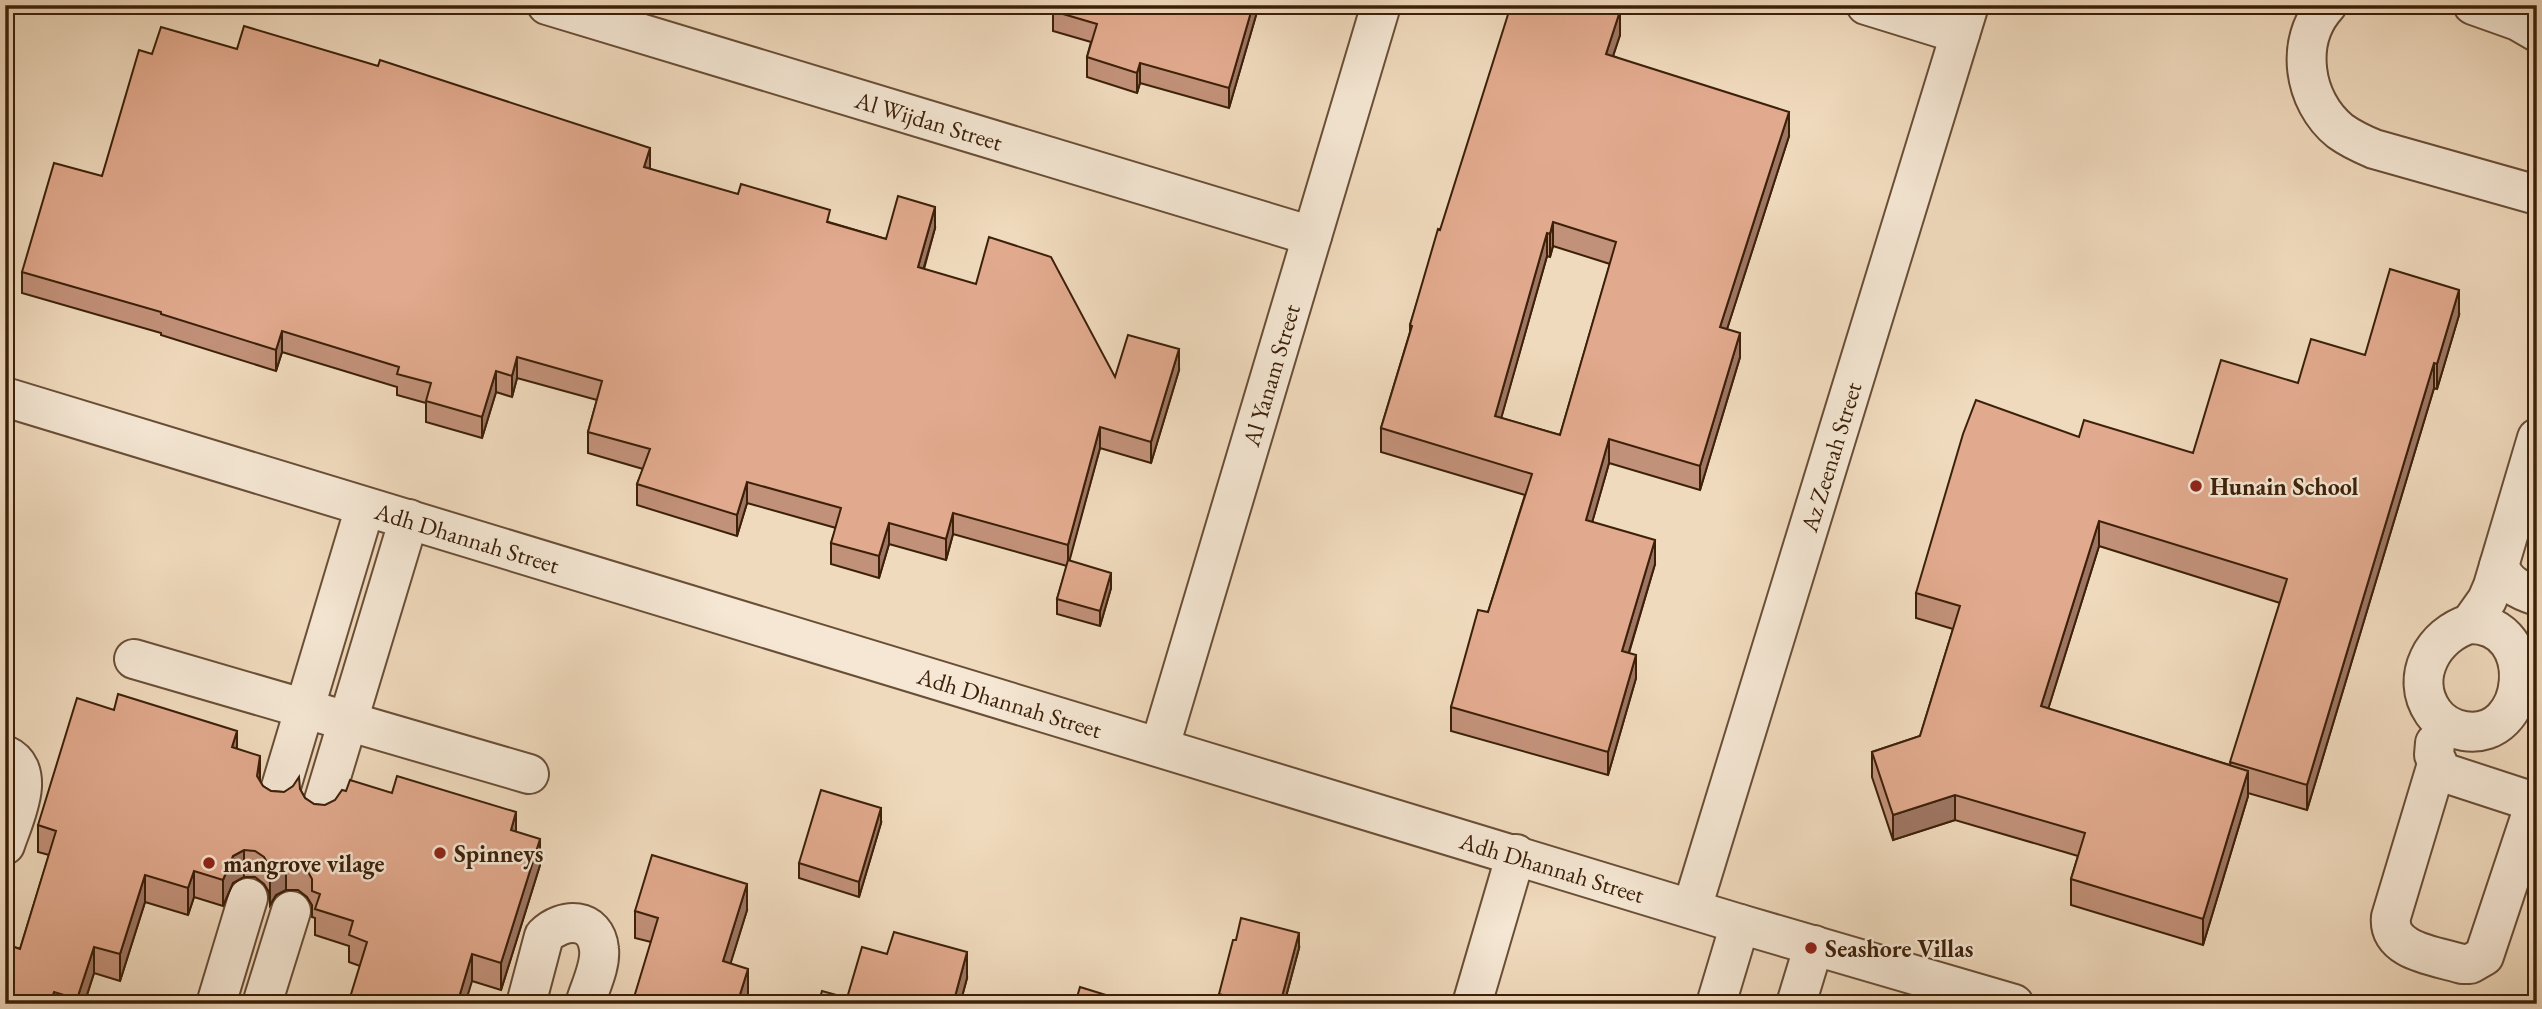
<svg xmlns="http://www.w3.org/2000/svg" width="2542" height="1009" viewBox="0 0 2542 1009" font-family="'EB Garamond',serif">
<style>
.lines{fill:none;stroke-linecap:round;stroke-linejoin:round}
.minor-casing{stroke:#694e36;stroke-width:42}
.minor{stroke:#f5e7d4;stroke-width:38}
.wall{fill:#c29179;stroke:#3c2009;stroke-width:2;fill-rule:evenodd}
.shaded-wall{fill:#9e7663;stroke:#3c2009;stroke-width:2}
.building{fill:#e1a98d;stroke:#3c2009;stroke-width:2;fill-rule:evenodd}
.poi-dot{fill:#8f2418;stroke:#f5e7d4;stroke-width:2.5}
.labels{text-anchor:middle;dominant-baseline:central;stroke-width:5;stroke-linejoin:round;paint-order:stroke}
.street-label{font-size:24px;fill:#3c2009;stroke:#f5e7d4}
.poi-label{font-size:24px;font-weight:bold;fill:#3c2009;stroke:#f5e7d4;text-anchor:start}
</style>
<rect width="100%" height="100%" fill="#f0dabd"/>
<filter id="stains"><feTurbulence type="fractalNoise" baseFrequency=".00286" numOctaves="4"/><feColorMatrix values="0 0 0 0 .2 0 0 0 0 .09 0 0 0 0 .02 0 0 0 .5 -.17"/></filter>
<radialGradient id="worn" r=".72"><stop offset=".6" stop-color="#630" stop-opacity="0"/><stop offset="1" stop-color="#630" stop-opacity=".3"/></radialGradient>
<g class="lines">
<defs>
<g id="minor">
<path id="s1" d="M 547,5 L 1312,236"/>
<path d="M 1866,5 L 1960,34"/>
<path d="M 2327,5 C 2294,41 2303,101 2340,131 C 2351,139 2362,144 2374,149 L 2537,195"/>
<path d="M 2473,5 L 2518,21 L 2537,32"/>
<path id="s2" d="M 5,397 L 1740,924 L 2014,1004"/>
<path d="M 2499,566 C 2506,584 2519,590 2537,596"/>
<path d="M 2470,624 C 2542,624 2530,742 2464,731 C 2452,729 2440,722 2433,712 C 2409,677 2434,634 2470,624 Z"/>
<path d="M 2470,624 L 2487,600 L 2493,586 L 2537,438"/>
<path d="M 134,659 L 529,774"/>
<path d="M 2435,743 L 2434,755 L 2442,772 L 2537,803"/>
<path id="s3" d="M 1160,746 L 1381,5"/>
<path d="M 5,755 C 39,770 13,820 5,845"/>
<path d="M 2437,764 L 2391,917 C 2387,952 2437,956 2462,964 L 2470,964 L 2484,956 L 2535,803"/>
<path d="M 278,797 L 365,507"/>
<path d="M 321,810 L 409,519"/>
<path id="s4" d="M 1692,908 L 1969,5"/>
<path d="M 216,1004 L 248,898"/>
<path d="M 262,1004 L 291,911"/>
<path d="M 526,1004 L 544,936 C 563,917 596,917 599,949 C 601,966 590,987 585,1004"/>
<path d="M 1472,1004 L 1516,854"/>
<path d="M 1716,1004 L 1740,924"/>
<path d="M 1796,1004 L 1814,945"/>
</g>
</defs>
<use href="#minor" class="minor-casing"/>
<use href="#minor" class="minor"/>
</g>
<path class="wall" d="M 1055,5 L 1259,5 L 1229,108 L 1140,83 L 1137,93 L 1087,77 L 1087,57 L 1091,42 L 1053,31 L 1053,11 Z
M 1620,35 L 1613,56 L 1789,136 L 1727,329 L 1740,357 L 1700,490 L 1609,463 L 1592,522 L 1655,564 L 1629,653 L 1636,678 L 1608,775 L 1451,731 L 1451,707 L 1488,612 L 1525,495 L 1381,452 L 1381,428 L 1410,332 L 1410,325 L 1440,230 ZM 1553,246 L 1610,264 L 1560,435 L 1501,418 L 1547,256 L 1550,257 Z
M 152,54 L 650,169 L 886,239 L 935,228 L 924,269 L 1115,377 L 1179,370 L 1151,463 L 1100,448 L 1069,560 L 1111,588 L 1100,626 L 1057,614 L 1057,599 L 1067,566 L 953,534 L 946,560 L 889,544 L 879,578 L 831,564 L 831,543 L 836,528 L 747,503 L 737,536 L 637,505 L 637,484 L 643,469 L 588,453 L 588,432 L 597,400 L 517,378 L 512,397 L 496,392 L 482,438 L 426,422 L 426,403 L 397,395 L 397,387 L 282,352 L 276,371 L 161,335 L 161,333 L 22,293 L 22,272 L 102,176 Z
M 2459,315 L 2437,389 L 2434,388 L 2307,810 L 2248,793 L 2248,796 L 2203,945 L 2071,905 L 2071,879 L 2078,856 L 1955,820 L 1893,840 L 1872,777 L 1872,752 L 1920,736 L 1953,629 L 1916,618 L 1916,593 L 2079,437 L 2193,453 L 2298,383 ZM 2099,546 L 2280,603 L 2230,765 L 2048,709 Z
M 237,749 L 263,786 L 271,791 L 284,792 L 300,789 L 305,798 L 314,804 L 516,832 L 540,865 L 501,990 L 472,981 L 360,966 L 349,962 L 349,946 L 315,935 L 315,918 L 312,917 L 312,905 L 307,897 L 298,890 L 286,890 L 276,895 L 270,905 L 269,892 L 264,884 L 255,877 L 244,877 L 233,883 L 223,906 L 194,897 L 188,915 L 145,902 L 120,981 L 94,973 L 84,1004 L 5,1004 L 5,944 L 20,949 L 49,855 L 38,852 L 38,825 Z
M 881,823 L 859,897 L 799,878 L 799,863 Z
M 747,910 L 730,964 L 748,995 L 651,942 L 635,938 L 635,911 Z
M 1299,948 L 1284,1004 L 1219,1004 L 1219,994 Z
M 967,978 L 960,1004 L 818,1004 L 847,998 Z"/>
<path class="shaded-wall" d="M 1253,5 L 1259,5 L 1229,108 L 1229,88 Z
M 1620,11 L 1620,35 L 1606,77 L 1606,54 Z
M 1140,63 L 1140,83 L 1137,93 L 1137,73 Z
M 1789,112 L 1789,136 L 1720,351 L 1720,327 Z
M 650,148 L 650,169 L 644,167 Z
M 935,207 L 935,228 L 918,288 L 918,267 Z
M 1553,222 L 1553,246 L 1550,257 L 1550,234 Z
M 1547,233 L 1547,256 L 1495,440 L 1495,416 Z
M 2459,290 L 2459,315 L 2437,389 L 2437,364 Z
M 282,331 L 282,352 L 276,371 L 276,350 Z
M 1740,333 L 1740,357 L 1700,490 L 1700,466 Z
M 1179,349 L 1179,370 L 1151,463 L 1151,442 Z
M 517,357 L 517,378 L 512,397 L 512,376 Z
M 2434,363 L 2434,388 L 2307,810 L 2307,785 Z
M 496,371 L 496,392 L 482,438 L 482,417 Z
M 1100,427 L 1100,448 L 1068,566 L 1068,545 Z
M 1609,439 L 1609,463 L 1586,544 L 1586,520 Z
M 747,482 L 747,503 L 737,536 L 737,515 Z
M 953,513 L 953,534 L 946,560 L 946,539 Z
M 2099,521 L 2099,546 L 2041,732 L 2041,706 Z
M 889,523 L 889,544 L 879,578 L 879,556 Z
M 1655,540 L 1655,564 L 1622,675 L 1622,651 Z
M 1111,573 L 1111,588 L 1100,626 L 1100,611 Z
M 1636,655 L 1636,678 L 1608,775 L 1608,752 Z
M 237,731 L 237,757 L 232,747 Z
M 260,756 L 260,782 L 257,776 Z
M 2248,771 L 2248,796 L 2203,945 L 2203,919 Z
M 1955,795 L 1955,820 L 1893,840 L 1893,815 Z
M 881,808 L 881,823 L 859,897 L 859,882 Z
M 516,812 L 516,839 L 511,830 Z
M 540,839 L 540,865 L 501,990 L 501,963 Z
M 244,850 L 244,877 L 233,883 L 223,906 L 223,880 L 233,856 Z
M 286,863 L 286,890 L 276,895 L 270,905 L 270,878 L 276,869 Z
M 194,871 L 194,897 L 188,915 L 188,888 Z
M 145,875 L 145,902 L 120,981 L 120,954 Z
M 747,884 L 747,910 L 723,988 L 723,961 Z
M 1299,933 L 1299,948 L 1284,1004 L 1280,1004 Z
M 94,947 L 94,973 L 84,1004 L 77,1004 L 77,999 Z
M 967,952 L 967,978 L 960,1004 L 953,1004 Z
M 472,954 L 472,981 L 465,1004 L 457,1004 Z
M 748,969 L 748,995 L 745,1004 L 737,1004 Z
M 54,992 L 54,1004 L 50,1004 Z"/>
<path class="building" d="M 1055,5 L 1253,5 L 1229,88 L 1140,63 L 1137,73 L 1087,57 L 1097,24 L 1053,11 Z
M 1511,5 L 1601,5 L 1620,11 L 1606,54 L 1789,112 L 1720,327 L 1740,333 L 1700,466 L 1609,439 L 1586,520 L 1655,540 L 1622,651 L 1636,655 L 1608,752 L 1451,707 L 1478,610 L 1488,612 L 1532,474 L 1381,428 L 1412,326 L 1410,325 L 1438,229 L 1440,230 ZM 1553,222 L 1616,242 L 1560,435 L 1495,416 L 1547,233 L 1550,234 Z
M 244,26 L 378,66 L 380,60 L 650,148 L 644,167 L 738,194 L 741,184 L 830,210 L 827,222 L 886,239 L 898,196 L 935,207 L 918,267 L 976,284 L 989,237 L 1051,257 L 1115,377 L 1128,335 L 1179,349 L 1151,442 L 1100,427 L 1068,545 L 953,513 L 946,539 L 889,523 L 879,556 L 831,543 L 841,508 L 747,482 L 737,515 L 637,484 L 650,449 L 588,432 L 602,381 L 517,357 L 512,376 L 496,371 L 482,417 L 426,401 L 431,383 L 397,374 L 399,367 L 282,331 L 276,350 L 161,314 L 161,312 L 22,272 L 54,163 L 102,176 L 139,50 L 152,54 L 161,27 L 237,49 Z
M 2390,269 L 2459,290 L 2437,364 L 2434,363 L 2307,785 L 2230,762 L 2287,579 L 2099,521 L 2041,706 L 2248,771 L 2203,919 L 2071,879 L 2085,833 L 1955,795 L 1893,815 L 1872,752 L 1920,736 L 1960,606 L 1916,593 L 1963,434 L 1976,400 L 2079,437 L 2084,420 L 2193,453 L 2221,360 L 2298,383 L 2311,339 L 2365,355 Z
M 1068,560 L 1111,573 L 1100,611 L 1057,599 Z
M 118,694 L 237,731 L 232,747 L 260,756 L 257,776 L 263,786 L 271,791 L 284,792 L 293,786 L 299,777 L 300,789 L 305,798 L 314,804 L 325,805 L 335,800 L 342,790 L 346,791 L 350,780 L 392,793 L 397,776 L 516,812 L 511,830 L 540,839 L 501,963 L 472,954 L 457,1004 L 348,1004 L 367,942 L 349,935 L 353,921 L 315,909 L 320,894 L 312,891 L 312,879 L 307,870 L 298,864 L 286,863 L 276,869 L 270,878 L 269,866 L 264,857 L 255,851 L 244,850 L 233,856 L 223,880 L 194,871 L 188,888 L 145,875 L 120,954 L 94,947 L 77,999 L 54,992 L 50,1004 L 18,1004 L 5,1000 L 5,944 L 20,949 L 56,831 L 38,825 L 77,698 L 114,710 Z
M 821,790 L 881,808 L 859,882 L 799,863 Z
M 652,855 L 747,884 L 723,961 L 748,969 L 737,1004 L 632,1004 L 658,918 L 635,911 Z
M 1241,918 L 1299,933 L 1280,1004 L 1255,1004 L 1219,994 L 1233,940 L 1236,940 Z
M 894,932 L 967,952 L 953,1004 L 947,1004 L 929,999 L 928,1004 L 818,1004 L 822,991 L 847,998 L 862,947 L 887,954 Z
M 1080,987 L 1135,1004 L 1075,1004 Z"/>
<g class="poi-dot">
<circle cx="2196" cy="486" r="7"/>
<circle cx="440" cy="853" r="7"/>
<circle cx="209" cy="863" r="7"/>
<circle cx="1811" cy="948" r="7"/>
</g>
<g class="labels">
<g class="street-label">
<text stroke="none"><textPath href="#s1" startOffset="399">Al Wijdan Street</textPath></text>
<text stroke="none"><textPath href="#s3" startOffset="387">Al Yanam Street</textPath></text>
<text stroke="none"><textPath href="#s4" startOffset="472">Az Zeenah Street</textPath></text>
<text stroke="none"><textPath href="#s2" startOffset="483">Adh Dhannah Street</textPath></text>
<text stroke="none"><textPath href="#s2" startOffset="1050">Adh Dhannah Street</textPath></text>
<text stroke="none"><textPath href="#s2" startOffset="1617">Adh Dhannah Street</textPath></text>
</g>
<g class="poi-label">
<text x="2210" y="486">Hunain School</text>
<text x="454" y="853">Spinneys</text>
<text x="223" y="863">mangrove vilage</text>
<text x="1825" y="948">Seashore Villas</text>
</g>
</g>
<rect width="2542" height="1009" fill="none" stroke="#f0dabd" stroke-width="28"/>
<rect x="7" y="7" width="2528" height="995" fill="none" stroke="#3c2009" stroke-width="3.5"/>
<rect x="14" y="14" width="2514" height="981" fill="none" stroke="#3c2009" stroke-width="2"/>
<rect width="100%" height="100%" filter="url(#stains)"/>
<rect width="100%" height="100%" fill="url(#worn)"/>
</svg>
